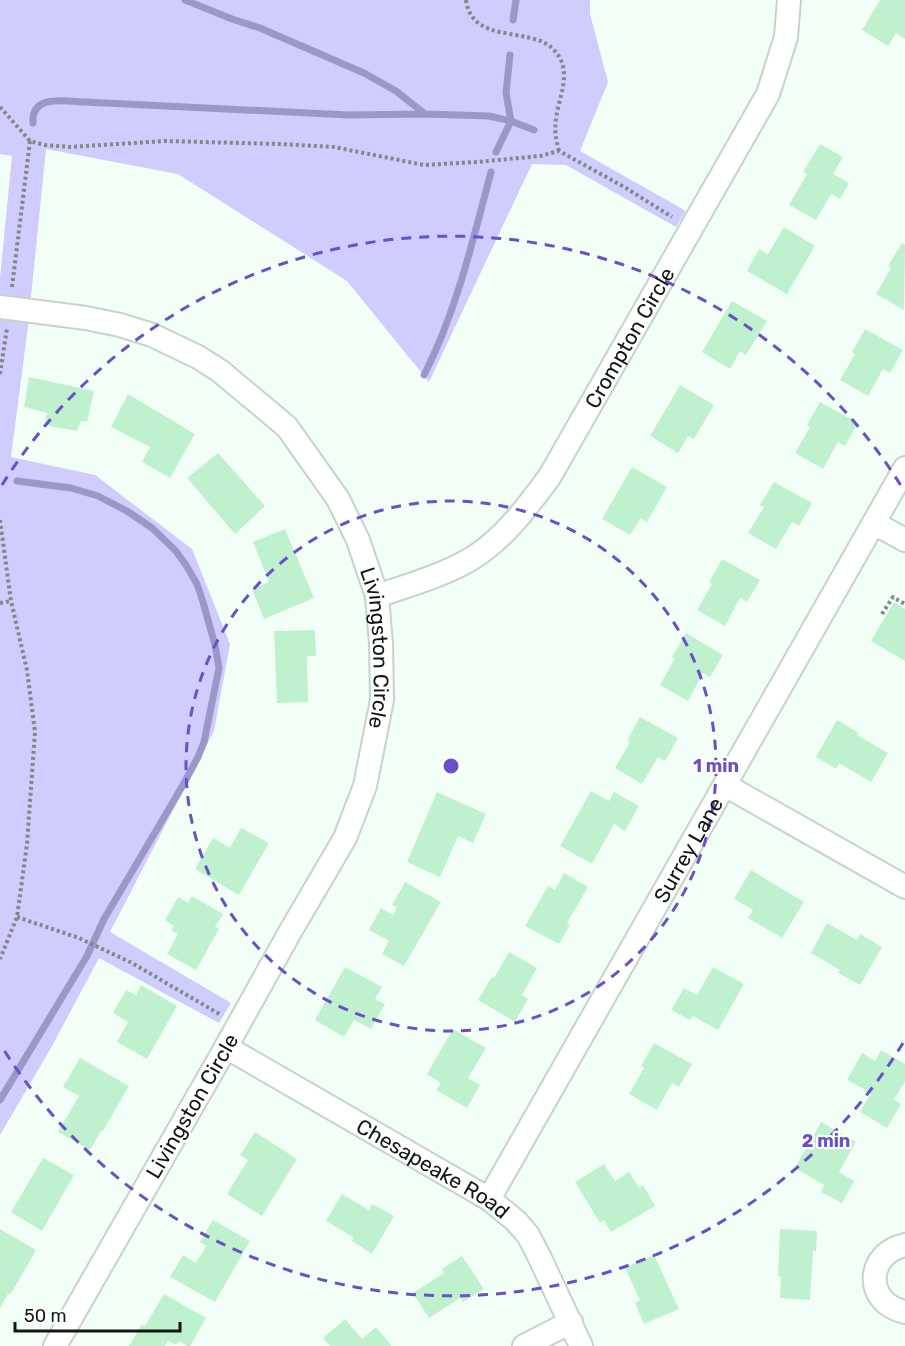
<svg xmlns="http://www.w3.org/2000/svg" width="905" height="1346" viewBox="0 0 905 1346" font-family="Rubik,sans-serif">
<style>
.green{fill:#cfccfe}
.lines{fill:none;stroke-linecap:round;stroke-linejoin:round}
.stream{stroke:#9b98c8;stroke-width:7}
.building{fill:#bff1ce}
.street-casing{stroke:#c5d4c9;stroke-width:26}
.path{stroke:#808982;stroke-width:4;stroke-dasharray:3 3;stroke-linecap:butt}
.street{stroke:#fff;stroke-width:22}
.ring{fill:none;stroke:#6750c9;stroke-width:3;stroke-dasharray:10 8}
.labels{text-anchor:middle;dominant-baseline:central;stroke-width:4.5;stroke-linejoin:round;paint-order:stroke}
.street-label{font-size:21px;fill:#121713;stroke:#fff}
.centre{fill:#6750c9;stroke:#fff;stroke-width:3}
.ring-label{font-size:18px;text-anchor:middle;font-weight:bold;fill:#6750c9;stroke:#fff;stroke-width:4.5;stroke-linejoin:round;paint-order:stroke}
</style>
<rect width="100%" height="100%" fill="#f2fff6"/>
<path class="green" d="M 0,0 L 590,0 L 590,14 L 608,82 L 580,151 L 686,211 L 676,227 L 566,165 L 532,164 L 429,382 L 347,281 L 178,174 L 46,149 L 28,326 L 11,457 L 95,475 L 192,549 L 230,644 L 214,731 L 110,932 L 231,1003 L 219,1023 L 99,958 L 52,1046 L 0,1135 L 0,278 L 12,156 L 0,154 Z"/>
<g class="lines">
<path class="stream" d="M 185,0 L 232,19 L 260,28 L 364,73 L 396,91 L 425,114
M 513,20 L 516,0
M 33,123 C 31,94 65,101 85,102 L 348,115 L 425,114 L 489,116 L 511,121 L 534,130
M 496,152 L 511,121 L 506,93 L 510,55
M 424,375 C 456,313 473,240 491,172
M 0,1100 L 87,956 L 104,919 L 183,785 L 198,757 L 204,742 L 219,668 L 215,645 L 203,602 L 197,584 L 186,565 L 175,550 L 152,528 L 127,511 L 98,496 L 71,488 L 17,481"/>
</g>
<path class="building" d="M 880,0 L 905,0 L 905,39 L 896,33 L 888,46 L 862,30 Z
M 820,144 L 843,157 L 833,174 L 849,183 L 840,199 L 831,194 L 816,220 L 789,205 L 807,174 L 803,172 Z
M 784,227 L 815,246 L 787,294 L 747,271 L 759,249 L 768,254 Z
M 902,243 L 905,245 L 904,310 L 876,294 L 891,268 L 888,266 Z
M 732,301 L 767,321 L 746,355 L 740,351 L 730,369 L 702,352 Z
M 865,329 L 903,350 L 890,373 L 883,369 L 868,396 L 840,380 L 855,354 L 852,352 Z
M 29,377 L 94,391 L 87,422 L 81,421 L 77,431 L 44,425 L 47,413 L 24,407 Z
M 680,385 L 714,405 L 694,439 L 688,436 L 678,453 L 650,436 Z
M 128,394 L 195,434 L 170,478 L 142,462 L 150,447 L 111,427 Z
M 820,402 L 858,423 L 845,446 L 838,442 L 823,469 L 795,453 L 810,427 L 807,425 Z
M 218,453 L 265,506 L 235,534 L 187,478 Z
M 632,467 L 667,487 L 647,522 L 641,518 L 630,535 L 602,519 Z
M 774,482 L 812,503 L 799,526 L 792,522 L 776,549 L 748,533 L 764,507 L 760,505 Z
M 285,529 L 314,598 L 264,619 L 252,589 L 269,582 L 253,542 Z
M 722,559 L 760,580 L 747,602 L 740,598 L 725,626 L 697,610 L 712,584 L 709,582 Z
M 894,602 L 905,609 L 905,661 L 871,641 Z
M 315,630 L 316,656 L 307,656 L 308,702 L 277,703 L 274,631 Z
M 686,633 L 723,655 L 710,677 L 703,673 L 688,701 L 660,685 L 675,658 L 672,657 Z
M 640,717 L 678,738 L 665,761 L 658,757 L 642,784 L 615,768 L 630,742 L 627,741 Z
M 837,720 L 859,733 L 857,735 L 888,753 L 871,782 L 839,763 L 836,769 L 816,757 Z
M 591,791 L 609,801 L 614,792 L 639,806 L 625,831 L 614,824 L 592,864 L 560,846 Z
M 437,792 L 486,814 L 473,843 L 458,836 L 440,877 L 407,862 Z
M 241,828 L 269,843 L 239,895 L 195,869 L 213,838 L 230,848 Z
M 751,870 L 804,902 L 782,938 L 748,918 L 753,910 L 734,899 Z
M 564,873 L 588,887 L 567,923 L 570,925 L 559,944 L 525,926 L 548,886 L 555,890 Z
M 405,882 L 441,902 L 404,966 L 382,954 L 389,941 L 369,930 L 381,908 L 393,915 L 397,907 L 392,905 Z
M 192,896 L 223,914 L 215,927 L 219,929 L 196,970 L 167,954 L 178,934 L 171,930 L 174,926 L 165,920 L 178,897 L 188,903 Z
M 827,923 L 857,940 L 860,934 L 882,947 L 860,985 L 838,973 L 840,970 L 811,953 Z
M 509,952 L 537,968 L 522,995 L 528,999 L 515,1022 L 478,1000 L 492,977 L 494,978 Z
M 345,967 L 382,987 L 375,999 L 385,1004 L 371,1029 L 354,1020 L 344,1037 L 315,1020 Z
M 713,967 L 744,984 L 718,1030 L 693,1016 L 690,1020 L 671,1010 L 684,988 L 697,995 Z
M 141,985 L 177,1006 L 147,1059 L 117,1042 L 128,1022 L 113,1013 L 126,990 L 136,995 Z
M 453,1029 L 486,1048 L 468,1078 L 480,1085 L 467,1108 L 436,1090 L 441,1083 L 427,1074 Z
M 654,1043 L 692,1064 L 679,1087 L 672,1083 L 657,1110 L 629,1094 L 644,1068 L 641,1066 Z
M 881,1050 L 905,1064 L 905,1081 L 894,1100 L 901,1104 L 887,1128 L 860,1112 L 871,1093 L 847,1080 L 862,1053 L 875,1061 Z
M 80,1058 L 129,1086 L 103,1131 L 101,1131 L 90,1150 L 58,1132 L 79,1096 L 63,1087 Z
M 821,1122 L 856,1142 L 839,1172 L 854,1181 L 842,1203 L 821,1192 L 824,1185 L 795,1168 Z
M 255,1132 L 297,1159 L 262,1216 L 227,1194 L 248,1160 L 240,1155 Z
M 43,1158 L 74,1175 L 42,1231 L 11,1212 Z
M 604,1164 L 615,1181 L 629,1172 L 639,1188 L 643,1185 L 655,1206 L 611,1232 L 604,1220 L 600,1223 L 575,1182 Z
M 342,1194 L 369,1210 L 372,1204 L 394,1216 L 372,1254 L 352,1241 L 353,1237 L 326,1221 Z
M 213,1220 L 250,1241 L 215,1302 L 170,1277 L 183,1255 L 196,1263 L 206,1246 L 200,1242 Z
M 0,1229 L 36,1250 L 11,1294 L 8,1294 L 0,1308 Z
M 780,1229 L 817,1231 L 816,1251 L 813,1251 L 810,1300 L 780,1298 L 781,1277 L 778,1276 Z
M 654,1255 L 679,1309 L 644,1324 L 635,1303 L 640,1300 L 625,1268 Z
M 462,1256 L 484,1289 L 463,1302 L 460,1298 L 429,1318 L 413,1293 L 444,1273 L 442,1269 Z
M 164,1294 L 206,1318 L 190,1346 L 187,1346 L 179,1341 L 176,1345 L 168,1341 L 165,1346 L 129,1346 L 142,1324 L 145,1326 Z
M 345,1319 L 362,1339 L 376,1327 L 391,1345 L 390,1346 L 330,1346 L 323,1338 Z"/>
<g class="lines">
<defs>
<g id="street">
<path id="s1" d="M 0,307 L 86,318 L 120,325 L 152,335 L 198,357 L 220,371 L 287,427 L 338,499 L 358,540 L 377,596 L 381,644 L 382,700 L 365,786 L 345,838 L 290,932 L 226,1047 L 55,1346"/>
<path d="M 874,523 L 905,540"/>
<path id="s2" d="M 377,596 C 409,585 442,576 471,559 C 504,539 528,506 550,476 L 768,94 L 786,37 L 789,0"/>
<path d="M 725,785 L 905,887"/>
<path id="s3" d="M 226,1047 L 489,1199 L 516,1221 L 528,1235 L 539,1256 L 581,1346"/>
<path id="s4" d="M 489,1199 L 905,468"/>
<path d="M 905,1245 C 865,1254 864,1303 905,1312"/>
<path d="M 524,1346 L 571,1322"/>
</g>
</defs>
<use href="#street" class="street-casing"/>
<path class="path" d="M 466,0 C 472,45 530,26 553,49 C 574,70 559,95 556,119 C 554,131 556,140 559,151
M 0,107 L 30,141 L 45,145 L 70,147 L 165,141 L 280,144 L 334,147 L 424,165 L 477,162 L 540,156 L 559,151 L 626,188 L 672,217
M 12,287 L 30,141
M 0,374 L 7,328
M 0,520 L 11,601 L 27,670 L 35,732 L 27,844 L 17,917 L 0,959
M 0,603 L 11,601
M 882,614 L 893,597 L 905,604
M 17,917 L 79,938 L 132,963 L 221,1015"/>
<use href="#street" class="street"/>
</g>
<g class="ring">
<circle cx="451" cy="766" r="265"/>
<path d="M903 1043A530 530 0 0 1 2 1047M2 485A530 530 0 0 1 903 489"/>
</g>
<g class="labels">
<g class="street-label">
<text stroke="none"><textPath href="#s2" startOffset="376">Crompton Circle</textPath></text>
<text stroke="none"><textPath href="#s1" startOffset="564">Livingston Circle</textPath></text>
<text stroke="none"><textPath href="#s4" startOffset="402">Surrey Lane</textPath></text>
<text transform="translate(192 1106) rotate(-60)">Livingston Circle</text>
<text stroke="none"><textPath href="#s3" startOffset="240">Chesapeake Road</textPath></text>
</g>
</g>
<circle cx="451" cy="766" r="9" class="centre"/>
<g class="ring-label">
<text x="716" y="772">1 min</text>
<text x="826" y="1147">2 min</text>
</g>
<path d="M15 1322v9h165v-9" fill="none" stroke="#121713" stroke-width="3"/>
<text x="24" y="1322" font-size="18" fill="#121713" stroke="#ffffff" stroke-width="4.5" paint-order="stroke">50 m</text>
</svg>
